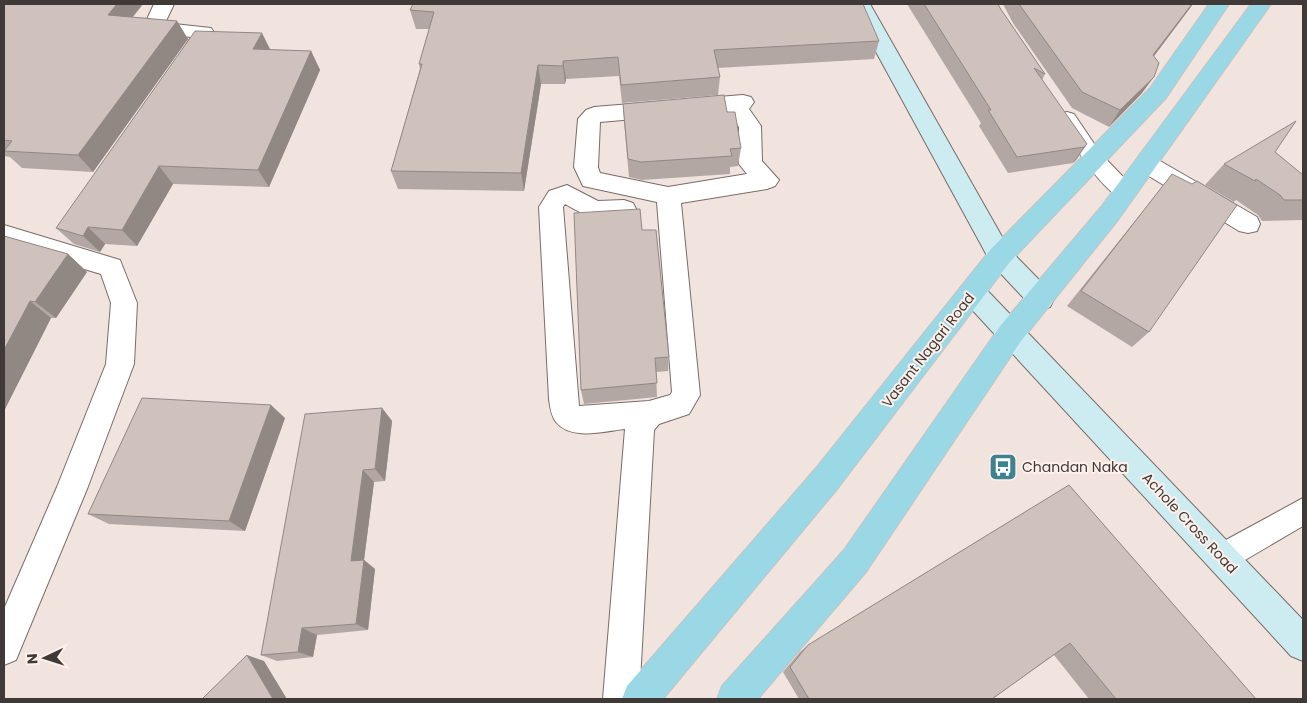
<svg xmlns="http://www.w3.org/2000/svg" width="1307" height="703" viewBox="0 0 1307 703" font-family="Poppins,sans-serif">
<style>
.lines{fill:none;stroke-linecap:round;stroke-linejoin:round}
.lane-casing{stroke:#796c67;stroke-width:2}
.street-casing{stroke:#796c67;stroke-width:2}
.secondary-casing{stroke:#796c67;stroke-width:2}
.primary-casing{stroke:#c5c4c3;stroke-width:2}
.lane{fill:#fff;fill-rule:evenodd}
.street{fill:#fff;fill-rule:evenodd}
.secondary{fill:#cdecf2;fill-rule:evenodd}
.primary{fill:#9bd8e5;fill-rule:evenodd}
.wall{fill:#b2a7a2}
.shaded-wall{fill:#918884}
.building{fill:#cfc2bc;stroke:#918884}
.labels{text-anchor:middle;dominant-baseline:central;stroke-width:4;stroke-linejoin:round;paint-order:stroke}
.street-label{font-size:14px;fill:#3f3a37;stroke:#fff0ea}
.poi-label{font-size:14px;fill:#3f3a37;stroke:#fff0ea;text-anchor:start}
</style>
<rect width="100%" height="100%" fill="#f1e3dd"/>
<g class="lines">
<defs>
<path id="lane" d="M 1067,112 L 1074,114 L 1101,154 L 1132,186 L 1135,191 L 1132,196 C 1127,198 1122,199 1117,196 C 1097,183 1070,140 1057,119 L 1060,114 Z
M 1303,498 L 1303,526 L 1233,567 L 1223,571 L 1213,567 L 1209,557 L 1213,547 Z"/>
<path id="street" d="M 154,4 L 174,4 L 165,23 L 211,28 L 214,32 L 197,60 L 190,62 L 183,60 L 180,55 L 191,37 L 146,32 L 143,28 Z
M 743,95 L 751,97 L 754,102 L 749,109 L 761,126 L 762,161 L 779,180 L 775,186 L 767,189 L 681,203 L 700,395 L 689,414 L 659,424 L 654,430 L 639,699 L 603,699 L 625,429 C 605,431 571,441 556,422 C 551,416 550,406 549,399 L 539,207 L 549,191 L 567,185 L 598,201 L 624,200 L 633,203 L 636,209 L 633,215 C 605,224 588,218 565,204 L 563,207 L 579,406 L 649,401 L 670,395 L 672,392 L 657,202 L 583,186 L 574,167 L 578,119 L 586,110 L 594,107 ZM 727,111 L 739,127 L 739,164 L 747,174 L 668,187 L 600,173 L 598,167 L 600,122 Z
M 1147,156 L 1155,158 L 1257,217 L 1260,224 L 1257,231 L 1248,233 L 1239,231 L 1139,170 L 1135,164 L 1139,158 Z
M 4,225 L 120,260 L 137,303 L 134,364 L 87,489 L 16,660 L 4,665 L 4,609 L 57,487 L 106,364 L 111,303 L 101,274 L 4,245 Z"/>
<path id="secondary" d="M 850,4 L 870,4 L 1009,249 L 1050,291 L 1054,299 L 1050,307 L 1041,310 L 1032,307 L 991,263 Z
M 973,282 L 982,285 L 1303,620 L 1303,661 L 1291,656 L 964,301 L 960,293 L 964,285 Z"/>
<path id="primary" d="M 1209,4 L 1229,4 L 1166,98 L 1009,263 L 838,488 L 663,699 L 622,699 L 627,686 L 816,468 L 991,249 L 1150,88 Z
M 1251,4 L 1271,4 L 1118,220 L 1021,341 L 866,572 L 758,699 L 717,699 L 722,686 L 844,550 L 1001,325 L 1101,207 Z"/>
</defs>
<use href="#lane" class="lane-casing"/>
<use href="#street" class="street-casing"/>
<use href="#secondary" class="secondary-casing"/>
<use href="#primary" class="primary-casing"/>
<use href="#lane" class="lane"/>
<use href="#street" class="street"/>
<use href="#secondary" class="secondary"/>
<use href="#primary" class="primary"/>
</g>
<path class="wall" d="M 4,4 L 143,4 L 133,17 L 177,21 L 188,39 L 93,172 L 22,168 L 10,157 L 4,156 Z
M 413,4 L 879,41 L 874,59 L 718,68 L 720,77 L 718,95 L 622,103 L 619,76 L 566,79 L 565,84 L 541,84 L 524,191 L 398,189 L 391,171 L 420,69 L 419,64 L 429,29 L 416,29 L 410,10 Z
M 907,4 L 998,4 L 1000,8 L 1045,74 L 1042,80 L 1087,144 L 1076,160 L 1073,163 L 1008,173 L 979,126 L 981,123 Z
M 1003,4 L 1193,4 L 1154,56 L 1142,93 L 1109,127 L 1072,108 L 1013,23 Z
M 271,50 L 311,51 L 320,70 L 269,187 L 173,184 L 137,246 L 105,244 L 100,252 L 74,244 L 56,228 Z
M 623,104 L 727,112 L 741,148 L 738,166 L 730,167 L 730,174 L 642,180 L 629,177 L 624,122 Z
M 1275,152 L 1303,175 L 1303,220 L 1262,221 L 1258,215 L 1236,200 L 1234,202 L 1205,185 L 1224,164 Z
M 1172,174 L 1149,332 L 1132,347 L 1067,306 L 1158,192 Z
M 642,230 L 669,357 L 668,371 L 656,372 L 657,397 L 584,404 L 581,390 Z
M 4,236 L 68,254 L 87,272 L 56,318 L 51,318 L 4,411 Z
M 382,408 L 392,421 L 385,481 L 374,482 L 364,560 L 375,569 L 368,630 L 317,635 L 313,657 L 277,661 L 261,655 Z
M 285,418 L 245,531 L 109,524 L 88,514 Z
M 1069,485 L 1256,699 L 1089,699 L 1054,655 L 992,699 L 799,699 L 783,672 L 800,652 L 808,645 Z"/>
<path class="shaded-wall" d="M 117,4 L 143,4 L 120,32 L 108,15 Z
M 1192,4 L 1193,4 L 1142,72 L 1153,55 Z
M 177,21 L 188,39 L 93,172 L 78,155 Z
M 262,33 L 271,51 L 253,49 Z
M 311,51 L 320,70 L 269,187 L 258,170 Z
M 563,61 L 566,79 L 565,84 L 563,66 Z
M 538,65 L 541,84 L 524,191 L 521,173 Z
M 1154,77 L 1142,93 L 1109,127 L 1120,110 Z
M 1087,144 L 1076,160 L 1073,163 L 1084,147 Z
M 159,166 L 173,184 L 137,246 L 122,230 Z
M 88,227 L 105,244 L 100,252 L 83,236 Z
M 68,254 L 87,272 L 56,318 L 35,302 Z
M 30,301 L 51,318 L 4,411 L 4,350 Z
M 271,405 L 285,418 L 245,531 L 229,521 Z
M 382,408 L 392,421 L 385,481 L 375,469 Z
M 363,470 L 374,482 L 364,560 L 375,569 L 368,630 L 356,624 L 351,561 Z
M 302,628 L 317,635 L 313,657 L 298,652 Z
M 247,655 L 264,661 L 287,699 L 273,699 Z"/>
<path class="building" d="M 4,4 L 117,4 L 108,15 L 177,21 L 78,155 L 4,151 L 12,141 L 4,140 Z
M 413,4 L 863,4 L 879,41 L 714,50 L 720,77 L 621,85 L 618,57 L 563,61 L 563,66 L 538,65 L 521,173 L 391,171 L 422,64 L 419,64 L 434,12 L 410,10 Z
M 924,4 L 998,4 L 1000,8 L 1045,74 L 1034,68 L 1087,144 L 1084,147 L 1017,157 L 988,110 L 991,110 Z
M 1019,4 L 1192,4 L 1153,55 L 1159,63 L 1154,77 L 1120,110 L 1082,92 Z
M 195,31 L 262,33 L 253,49 L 311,51 L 258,170 L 159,166 L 122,230 L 88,227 L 83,236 L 56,228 Z
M 724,95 L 727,112 L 735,112 L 741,148 L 730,149 L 732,156 L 641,162 L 628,159 L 623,104 Z
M 1296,121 L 1275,152 L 1303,175 L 1303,200 L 1284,200 L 1280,195 L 1256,179 L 1255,181 L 1224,164 Z
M 1172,174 L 1192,184 L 1197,181 L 1237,205 L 1149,332 L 1081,291 Z
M 640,209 L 642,230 L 656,230 L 669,357 L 655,358 L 657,383 L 581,390 L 574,213 Z
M 4,236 L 68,254 L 35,302 L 30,301 L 4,350 Z
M 142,398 L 271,405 L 229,521 L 88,514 Z
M 382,408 L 375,469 L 363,470 L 351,561 L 364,560 L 356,624 L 302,628 L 298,652 L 261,655 L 305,414 Z
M 1069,485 L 1256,699 L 1116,699 L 1070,643 L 992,699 L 809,699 L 790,667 L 808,645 Z
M 247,655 L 273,699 L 202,699 Z"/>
<defs>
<symbol id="bus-square" viewBox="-11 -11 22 22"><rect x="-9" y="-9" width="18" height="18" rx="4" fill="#3e8290" stroke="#fff0ea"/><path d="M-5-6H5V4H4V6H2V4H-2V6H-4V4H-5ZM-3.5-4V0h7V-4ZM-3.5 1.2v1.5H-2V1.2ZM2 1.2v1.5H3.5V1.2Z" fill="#fff"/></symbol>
</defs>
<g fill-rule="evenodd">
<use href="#bus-square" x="987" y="451" width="32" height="32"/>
</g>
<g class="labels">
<g class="street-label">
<text transform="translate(928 350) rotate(-52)">Vasant Nagari Road</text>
<text transform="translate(1190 523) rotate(47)">Achole Cross Road</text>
</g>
<g class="poi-label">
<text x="1022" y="467">Chandan Naka</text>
</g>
</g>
<rect width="1307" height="703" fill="none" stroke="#3f3a37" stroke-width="10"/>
<g transform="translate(45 658) rotate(266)" stroke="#fff0ea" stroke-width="4" paint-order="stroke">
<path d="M0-4L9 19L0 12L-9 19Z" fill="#3f3a37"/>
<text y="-8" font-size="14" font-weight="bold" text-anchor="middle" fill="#3f3a37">N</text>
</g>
</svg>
